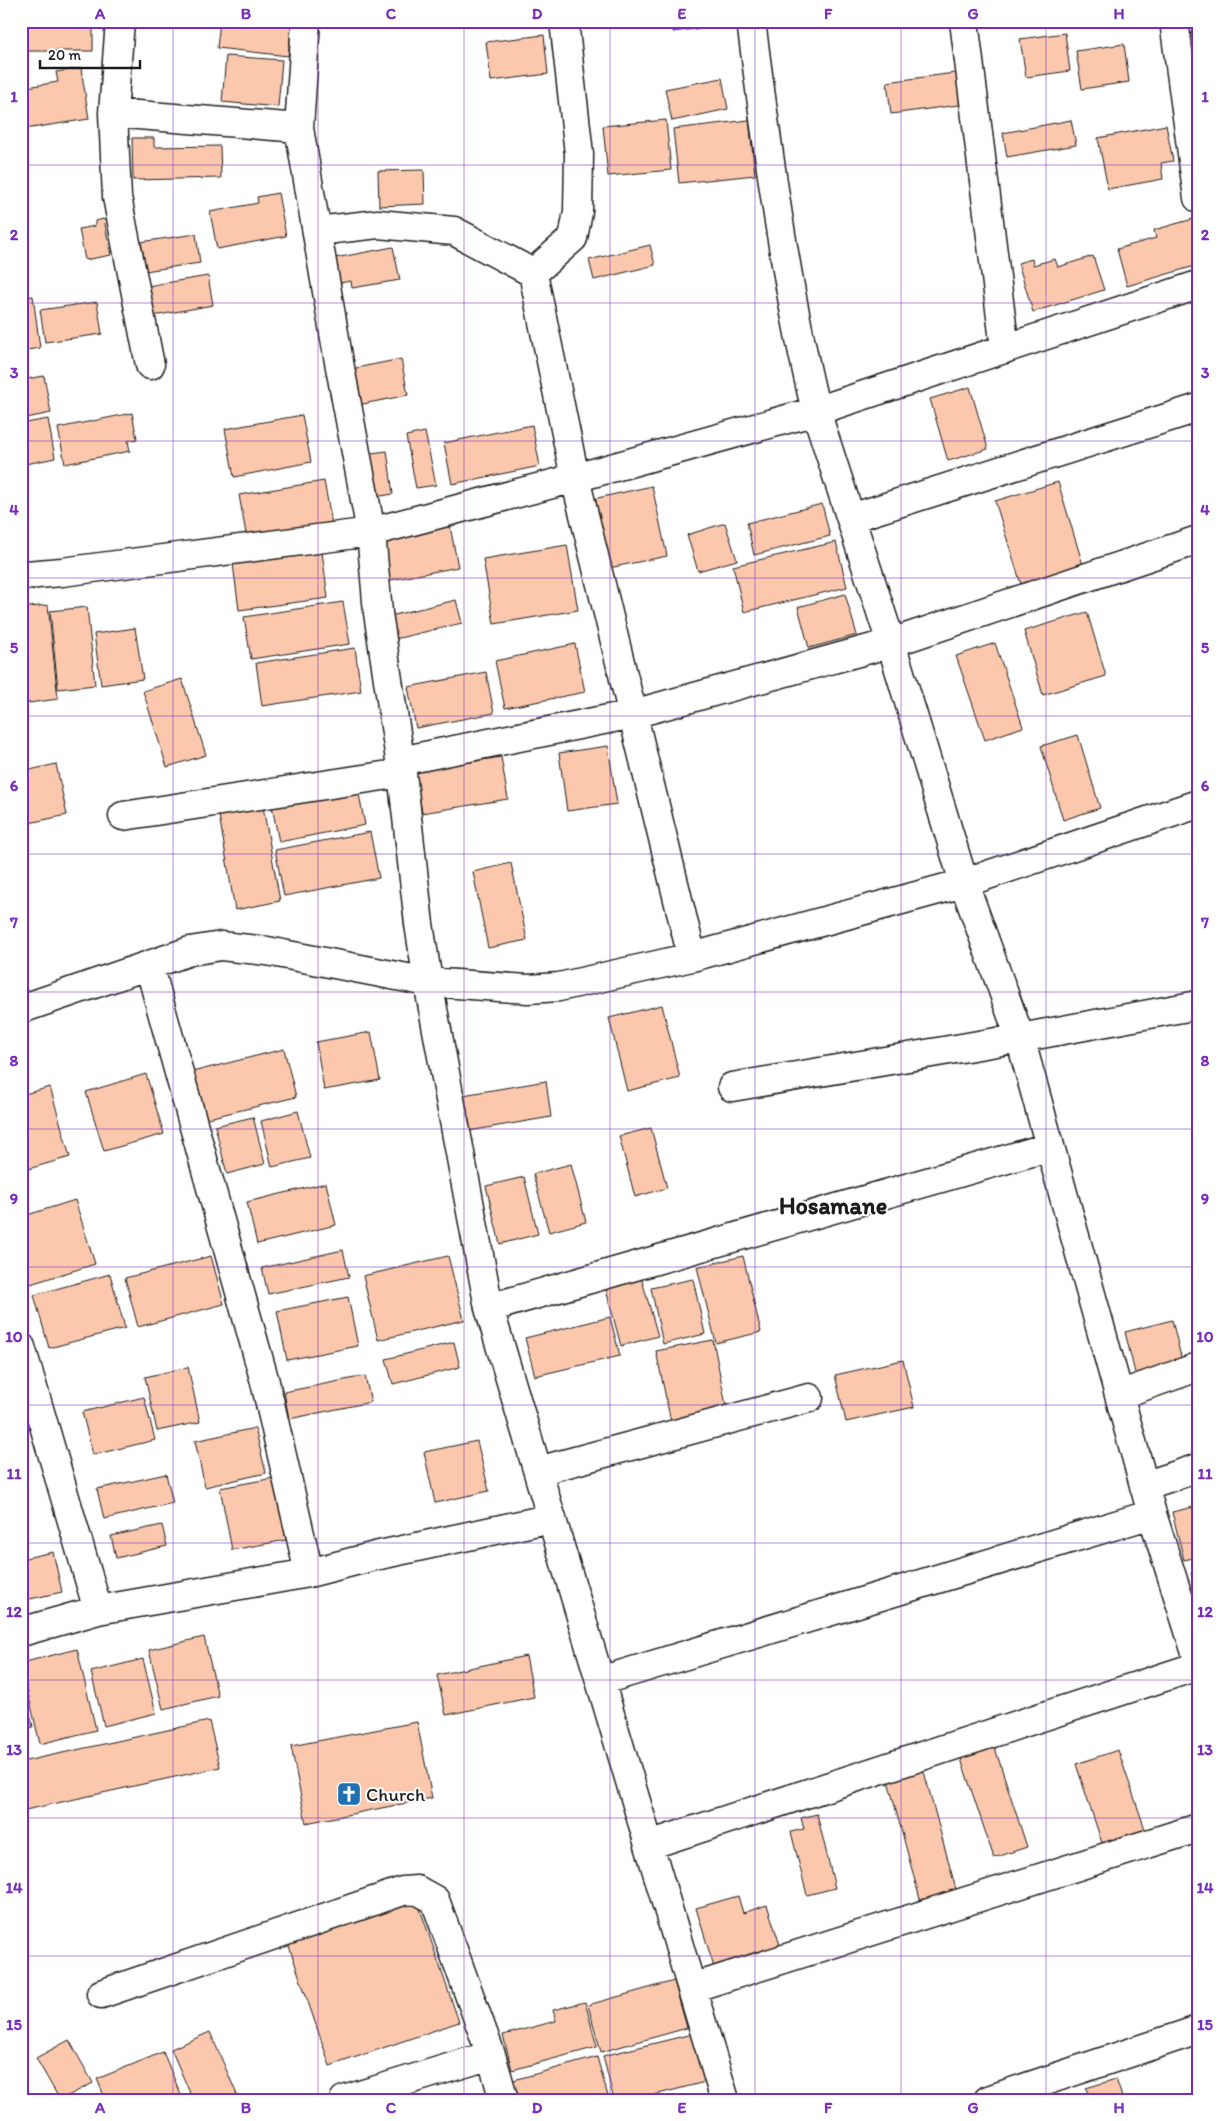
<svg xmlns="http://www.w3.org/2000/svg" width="1219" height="2121" viewBox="0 0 1219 2121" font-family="Itim,sans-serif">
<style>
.building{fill:#fcc8ad;stroke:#1c1c1c}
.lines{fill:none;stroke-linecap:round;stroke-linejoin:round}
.street-casing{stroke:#1c1c1c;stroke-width:31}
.street{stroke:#fff;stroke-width:28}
.grid{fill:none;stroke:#7b2cbf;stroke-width:1;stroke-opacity:0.55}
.labels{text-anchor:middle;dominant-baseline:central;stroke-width:4;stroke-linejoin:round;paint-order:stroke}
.poi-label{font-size:19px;fill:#1c1c1c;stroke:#fff;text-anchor:start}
.district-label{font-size:24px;font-weight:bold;fill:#1c1c1c;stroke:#fff}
.neatline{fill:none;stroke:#7b2cbf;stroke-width:2}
.grid-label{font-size:16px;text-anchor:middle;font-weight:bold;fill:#7b2cbf}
</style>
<rect width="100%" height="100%" fill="#fff"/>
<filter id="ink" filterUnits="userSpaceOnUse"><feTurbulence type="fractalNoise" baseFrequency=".02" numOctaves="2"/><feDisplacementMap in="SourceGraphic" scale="10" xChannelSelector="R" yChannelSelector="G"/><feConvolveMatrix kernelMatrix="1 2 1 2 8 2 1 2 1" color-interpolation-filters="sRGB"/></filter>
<g filter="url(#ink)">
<path class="building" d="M 21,21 L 93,21 L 93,51 L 21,51 Z
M 220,21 L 292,22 L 288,56 L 217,48 Z
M 672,21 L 731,21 L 731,24 L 673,32 Z
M 1065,33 L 1070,71 L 1026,77 L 1020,39 Z
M 544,35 L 548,74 L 491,81 L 486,42 Z
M 1124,44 L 1129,82 L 1082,89 L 1076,51 Z
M 226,56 L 282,60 L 278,107 L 222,102 Z
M 81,68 L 89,119 L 25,129 L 21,105 L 21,88 L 58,82 L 56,72 Z
M 962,72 L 966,104 L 891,114 L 887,82 Z
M 722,78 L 728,109 L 672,121 L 665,89 Z
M 666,120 L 671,170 L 608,176 L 603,126 Z
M 749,120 L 755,175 L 679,183 L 673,129 Z
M 1071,120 L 1076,145 L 1007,157 L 1003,133 Z
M 1166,125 L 1173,161 L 1161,163 L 1163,179 L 1108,189 L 1098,138 Z
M 132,138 L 154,138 L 154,147 L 220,146 L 221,178 L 133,180 Z
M 424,170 L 425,204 L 379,206 L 378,171 Z
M 278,193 L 286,236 L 217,249 L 210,212 L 258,203 L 257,197 Z
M 104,219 L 111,255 L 85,260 L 79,229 L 95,226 L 95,221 Z
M 1193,219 L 1198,237 L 1198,265 L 1127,286 L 1117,249 L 1156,238 L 1154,230 Z
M 196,234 L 200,263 L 145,271 L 140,242 Z
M 650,245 L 655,265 L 594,280 L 589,260 Z
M 393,247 L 400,280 L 352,288 L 351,281 L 340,283 L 335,258 Z
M 1093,256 L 1104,290 L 1033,312 L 1018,263 L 1032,259 L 1033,265 L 1055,259 L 1058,267 Z
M 208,276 L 213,305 L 153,316 L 147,286 Z
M 33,296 L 40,348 L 21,351 L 21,297 Z
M 97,302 L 102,334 L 45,342 L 40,310 Z
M 401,359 L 408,395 L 358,405 L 351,369 Z
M 44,376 L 51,413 L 21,419 L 21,380 Z
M 970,387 L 988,449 L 948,461 L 930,399 Z
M 132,413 L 137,439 L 128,441 L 130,451 L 65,464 L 58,428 Z
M 302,415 L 311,462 L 234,477 L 225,429 Z
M 48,419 L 55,458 L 21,465 L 21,424 Z
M 532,425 L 540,466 L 452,484 L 444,443 Z
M 425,432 L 436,485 L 416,488 L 406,436 Z
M 387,451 L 393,494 L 369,498 L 363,454 Z
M 324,481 L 332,524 L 247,539 L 239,495 Z
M 1058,482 L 1083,565 L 1021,584 L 995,501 Z
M 652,486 L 667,556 L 609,568 L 593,499 Z
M 822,504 L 830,536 L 754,555 L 747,523 Z
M 449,521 L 458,567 L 381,582 L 372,535 Z
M 725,523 L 737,560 L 698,571 L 687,535 Z
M 836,542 L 847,587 L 744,612 L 733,566 Z
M 567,545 L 578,610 L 494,624 L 483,559 Z
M 322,552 L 328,598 L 239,610 L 233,564 Z
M 845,594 L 857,635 L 809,648 L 798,607 Z
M 456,600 L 462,623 L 391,640 L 386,617 Z
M 343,602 L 350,644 L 251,659 L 244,617 Z
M 48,605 L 58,699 L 21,704 L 21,608 Z
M 87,607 L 95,685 L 58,689 L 50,611 Z
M 1087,612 L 1106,676 L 1043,695 L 1024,631 Z
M 135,628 L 143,679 L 101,685 L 94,634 Z
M 995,643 L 1023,727 L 985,740 L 956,656 Z
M 575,644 L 585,692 L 505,708 L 495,661 Z
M 355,648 L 361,691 L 262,706 L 256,663 Z
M 486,672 L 494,713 L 416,728 L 408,687 Z
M 182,679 L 206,755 L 167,767 L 143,691 Z
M 1078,735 L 1100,808 L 1063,820 L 1041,746 Z
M 608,746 L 617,804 L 567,811 L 559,753 Z
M 501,757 L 508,799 L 422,813 L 415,771 Z
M 56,764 L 67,815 L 29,823 L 21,786 L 21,772 Z
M 357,784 L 365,825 L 279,842 L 271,801 Z
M 262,801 L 280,901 L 235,910 L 218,809 Z
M 370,832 L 379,878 L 284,896 L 275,850 Z
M 511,863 L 527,940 L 488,948 L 473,872 Z
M 662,1005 L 680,1078 L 627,1091 L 609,1018 Z
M 371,1032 L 380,1080 L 324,1090 L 316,1042 Z
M 284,1049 L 296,1097 L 204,1119 L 192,1072 Z
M 146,1074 L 164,1134 L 104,1151 L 86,1092 Z
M 546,1081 L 551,1117 L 463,1132 L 457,1096 Z
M 50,1087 L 70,1157 L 21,1171 L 21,1095 Z
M 298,1111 L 310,1158 L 272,1167 L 261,1121 Z
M 253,1117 L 265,1164 L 227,1174 L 215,1126 Z
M 651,1128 L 667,1188 L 635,1197 L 619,1136 Z
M 571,1164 L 586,1222 L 549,1232 L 533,1174 Z
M 524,1177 L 538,1234 L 500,1244 L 486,1186 Z
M 326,1183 L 336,1225 L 257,1244 L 247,1202 Z
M 75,1200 L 95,1264 L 24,1286 L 21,1277 L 21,1217 Z
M 343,1250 L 349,1277 L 268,1294 L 262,1268 Z
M 211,1256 L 224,1304 L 138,1327 L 125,1278 Z
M 448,1256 L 464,1320 L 378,1340 L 363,1276 Z
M 743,1256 L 761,1332 L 716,1343 L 697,1267 Z
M 110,1274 L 125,1328 L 49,1348 L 34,1295 Z
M 641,1277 L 658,1336 L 621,1346 L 605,1286 Z
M 693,1279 L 705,1334 L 663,1344 L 651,1288 Z
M 348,1297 L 358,1346 L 287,1360 L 277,1311 Z
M 610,1317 L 620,1356 L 535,1376 L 525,1338 Z
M 1172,1320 L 1183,1365 L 1136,1377 L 1125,1332 Z
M 713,1340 L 727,1410 L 671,1422 L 656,1351 Z
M 454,1342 L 460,1367 L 393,1384 L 386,1359 Z
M 903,1360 L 914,1407 L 846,1422 L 835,1375 Z
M 188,1367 L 200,1422 L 157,1431 L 145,1377 Z
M 365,1376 L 371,1402 L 289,1419 L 284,1392 Z
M 144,1397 L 155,1440 L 93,1455 L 82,1412 Z
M 255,1428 L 266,1473 L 205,1487 L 195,1441 Z
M 477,1441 L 489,1491 L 435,1503 L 424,1452 Z
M 166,1474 L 173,1503 L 104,1519 L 97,1489 Z
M 274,1478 L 286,1540 L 232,1550 L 220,1488 Z
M 1198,1506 L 1198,1557 L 1184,1560 L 1172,1512 Z
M 162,1525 L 167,1546 L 116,1558 L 111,1536 Z
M 53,1552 L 62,1592 L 21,1601 L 21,1559 Z
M 1198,1571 L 1198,1594 L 1191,1573 Z
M 204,1637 L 218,1696 L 163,1709 L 149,1650 Z
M 77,1649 L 96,1730 L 40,1744 L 21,1663 Z
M 526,1656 L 534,1697 L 446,1715 L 437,1675 Z
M 143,1659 L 156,1713 L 104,1726 L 91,1672 Z
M 21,1677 L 33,1727 L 21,1730 Z
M 209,1721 L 220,1767 L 21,1811 L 21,1762 Z
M 417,1722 L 432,1798 L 306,1823 L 291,1746 Z
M 994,1745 L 1027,1847 L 994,1858 L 960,1756 Z
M 1118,1750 L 1147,1835 L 1104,1849 L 1076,1764 Z
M 923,1768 L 957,1893 L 921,1903 L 887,1777 Z
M 817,1814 L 835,1888 L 807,1895 L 791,1832 L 804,1829 L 801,1818 Z
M 738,1896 L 743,1913 L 767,1905 L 783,1954 L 716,1974 L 696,1908 Z
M 417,1900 L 459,2022 L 330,2066 L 288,1943 Z
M 674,1981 L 687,2028 L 601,2052 L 588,2005 Z
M 585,2002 L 597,2047 L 512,2070 L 503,2035 L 556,2021 L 553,2010 Z
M 210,2032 L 238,2097 L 232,2100 L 193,2100 L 171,2049 Z
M 692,2034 L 705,2082 L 635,2100 L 614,2100 L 603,2056 Z
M 69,2040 L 93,2083 L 60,2100 L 36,2058 Z
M 163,2052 L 183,2100 L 106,2100 L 97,2079 Z
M 597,2057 L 609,2100 L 515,2100 L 510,2081 Z
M 1116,2079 L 1123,2100 L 1090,2100 L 1086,2088 Z"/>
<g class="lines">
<defs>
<path id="street" d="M 120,21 L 113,113 L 117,197 L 150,365
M 306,21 L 299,128 L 339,362 L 371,532 L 378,613 L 402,773 L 419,924 L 428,982 L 489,1308 L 725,2100
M 564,21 L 579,154 L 578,212 L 573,238 L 533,273 L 575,478 L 692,957
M 751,21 C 768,152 785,283 816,411 L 891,643 L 964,883 L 1020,1038 L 1152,1514 L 1198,1659
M 964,21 L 1005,349
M 1174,21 L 1198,198
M 113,113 L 299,128
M 317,231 L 378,224 L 454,231 L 533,273
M 851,518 L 1198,408
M 21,573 L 26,575 L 62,572 L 371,532 L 575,478 L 816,411 L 1198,285
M 400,761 L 633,714 L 891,643 L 1198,540
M 123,816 L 402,773
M 149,965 L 265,1382 L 309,1573
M 21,1009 L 190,951 L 221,946 L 267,951 L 428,982 L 528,989 L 559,987 L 692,957 L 964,883 L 1198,804
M 732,1087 L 1020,1038 L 1198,1005
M 489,1308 L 1049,1147
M 21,1347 L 98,1610
M 1119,1395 L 1198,1367
M 538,1471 L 809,1398
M 1144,1486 L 1198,1468
M 21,1632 L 98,1610 L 309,1573 L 375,1556 L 552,1518
M 600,1681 L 1152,1514
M 649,1845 L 1198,1666
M 692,1988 L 1198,1828
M 101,1994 L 403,1891 L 417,1890 L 435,1900 L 491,2055 L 504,2100
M 344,2100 L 491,2055
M 988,2100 L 1198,2030"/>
</defs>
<use href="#street" class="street-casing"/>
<use href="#street" class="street"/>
</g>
</g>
<path class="grid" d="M 173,21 L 173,2100M 318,21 L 318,2100M 464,21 L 464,2100M 610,21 L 610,2100M 755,21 L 755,2100M 901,21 L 901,2100M 1046,21 L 1046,2100M 21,165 L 1198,165M 21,303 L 1198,303M 21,441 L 1198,441M 21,578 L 1198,578M 21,716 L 1198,716M 21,854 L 1198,854M 21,992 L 1198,992M 21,1129 L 1198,1129M 21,1267 L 1198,1267M 21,1405 L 1198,1405M 21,1543 L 1198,1543M 21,1680 L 1198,1680M 21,1818 L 1198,1818M 21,1956 L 1198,1956"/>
<defs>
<symbol id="church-square" viewBox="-11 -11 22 22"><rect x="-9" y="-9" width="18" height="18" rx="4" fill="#1f6fb2" stroke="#fff"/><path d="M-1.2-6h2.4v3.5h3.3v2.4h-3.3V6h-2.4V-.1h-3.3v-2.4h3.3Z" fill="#fff"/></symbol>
</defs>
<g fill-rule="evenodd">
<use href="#church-square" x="335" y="1780" width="28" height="28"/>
</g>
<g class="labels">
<g class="poi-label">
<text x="366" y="1794">Church</text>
</g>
<g class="district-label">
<text x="833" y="1205">Hosamane</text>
</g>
</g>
<rect width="1219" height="2121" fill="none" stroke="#fff" stroke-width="55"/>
<path d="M40 60v8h100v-8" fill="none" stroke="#1c1c1c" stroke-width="2.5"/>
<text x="48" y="60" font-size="15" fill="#1c1c1c" stroke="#ffffff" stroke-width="4" paint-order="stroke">20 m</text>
<rect x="28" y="28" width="1164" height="2066" class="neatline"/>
<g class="grid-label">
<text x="100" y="19">A</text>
<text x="246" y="19">B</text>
<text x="391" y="19">C</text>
<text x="537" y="19">D</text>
<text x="682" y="19">E</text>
<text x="828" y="19">F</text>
<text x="973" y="19">G</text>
<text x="1119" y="19">H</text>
<text x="14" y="102">1</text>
<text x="1205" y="102">1</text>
<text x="14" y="240">2</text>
<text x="1205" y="240">2</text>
<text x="14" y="378">3</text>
<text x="1205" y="378">3</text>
<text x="14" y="515">4</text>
<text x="1205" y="515">4</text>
<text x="14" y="653">5</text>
<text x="1205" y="653">5</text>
<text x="14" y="791">6</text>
<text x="1205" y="791">6</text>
<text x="14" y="928">7</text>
<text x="1205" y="928">7</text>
<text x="14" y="1066">8</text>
<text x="1205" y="1066">8</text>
<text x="14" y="1204">9</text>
<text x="1205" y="1204">9</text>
<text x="14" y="1342">10</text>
<text x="1205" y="1342">10</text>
<text x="14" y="1479">11</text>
<text x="1205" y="1479">11</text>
<text x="14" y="1617">12</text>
<text x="1205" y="1617">12</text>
<text x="14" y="1755">13</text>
<text x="1205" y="1755">13</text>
<text x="14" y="1893">14</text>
<text x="1205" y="1893">14</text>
<text x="14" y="2030">15</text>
<text x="1205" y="2030">15</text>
<text x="100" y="2113">A</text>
<text x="246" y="2113">B</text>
<text x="391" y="2113">C</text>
<text x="537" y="2113">D</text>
<text x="682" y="2113">E</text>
<text x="828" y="2113">F</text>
<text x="973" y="2113">G</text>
<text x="1119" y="2113">H</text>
</g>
</svg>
